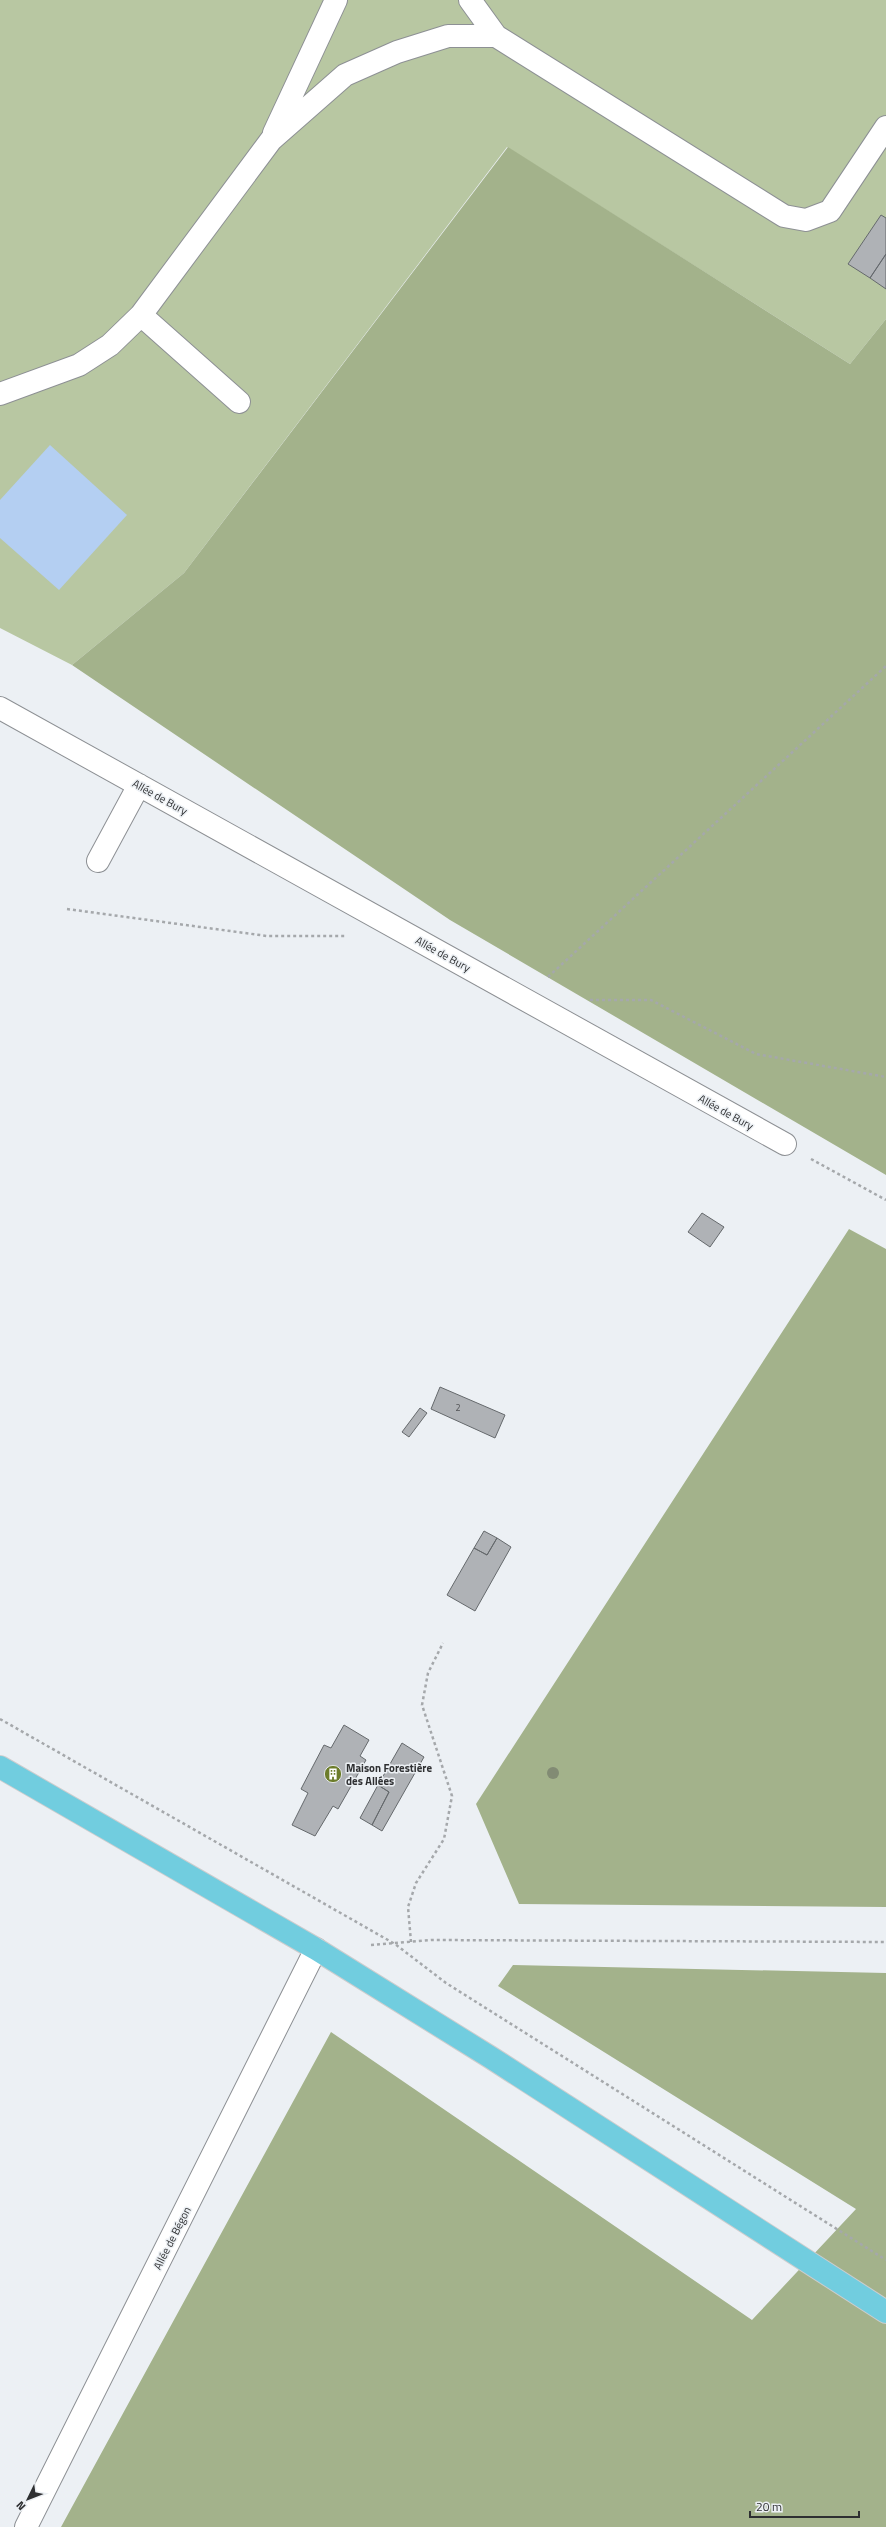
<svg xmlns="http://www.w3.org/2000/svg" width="886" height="2527" viewBox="0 0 886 2527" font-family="'Titillium Web',sans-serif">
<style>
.green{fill:#b8c7a2}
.forest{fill:#a3b28b}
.water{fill:#b4cff2}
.building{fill:#afb2b6;stroke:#65696c}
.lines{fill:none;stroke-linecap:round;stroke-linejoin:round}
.minor-casing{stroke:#8d9094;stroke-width:24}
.major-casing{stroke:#cdcdce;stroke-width:24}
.path{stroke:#a5a8ab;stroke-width:2.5;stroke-dasharray:3 3;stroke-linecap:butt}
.minor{stroke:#fff;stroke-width:22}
.major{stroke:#71cddf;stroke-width:22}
.tree{fill:#828b74}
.labels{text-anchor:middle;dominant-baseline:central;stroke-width:3;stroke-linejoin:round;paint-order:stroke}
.number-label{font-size:9px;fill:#4e5052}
.street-label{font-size:11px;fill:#2e2f31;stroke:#ecf0f4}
.poi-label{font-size:11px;font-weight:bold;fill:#2e2f31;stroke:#ecf0f4;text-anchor:start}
</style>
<rect width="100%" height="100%" fill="#ecf0f4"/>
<path class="green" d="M 0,0 L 886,0 L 886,319 L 850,364 L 507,147 L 184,573 L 72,665 L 0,628 Z"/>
<path class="forest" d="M 508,147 L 850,364 L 886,319 L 886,1175 L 450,920 L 72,665 L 184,573 Z
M 849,1229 L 886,1249 L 886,1907 L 519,1904 L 476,1804 Z
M 513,1965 L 886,1973 L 886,2527 L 61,2527 L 331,2032 L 752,2320 L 856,2209 L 498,1986 Z"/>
<path class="water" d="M 50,445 L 127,515 L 59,590 L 0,538 L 0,500 Z"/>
<path class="building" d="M 881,215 L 886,218 L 886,254 L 870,278 L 848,264 Z
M 886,254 L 886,289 L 870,278 Z
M 702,1213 L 724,1227 L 710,1247 L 688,1232 Z
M 440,1387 L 505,1415 L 495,1438 L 431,1409 Z
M 420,1408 L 427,1413 L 409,1437 L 402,1432 Z
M 484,1531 L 497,1538 L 487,1555 L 474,1548 Z
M 497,1538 L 511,1547 L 475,1611 L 447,1595 L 474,1548 L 487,1555 Z
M 344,1725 L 369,1740 L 360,1756 L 366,1760 L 338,1809 L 333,1806 L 315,1836 L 292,1825 L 308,1793 L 301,1789 L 324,1745 L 331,1748 Z
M 402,1743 L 424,1757 L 382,1831 L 372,1825 L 389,1792 L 378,1785 Z
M 378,1785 L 389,1792 L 372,1825 L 360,1818 Z"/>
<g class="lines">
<defs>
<path id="minor" d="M 470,0 L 496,36
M 274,133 L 336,0
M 141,315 L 239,402
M 0,394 L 79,365 L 110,345 L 141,315 L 271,140 L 345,75 L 397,52 L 448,36 L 496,36 L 784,216 L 806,220 L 830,211 L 886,127
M 0,708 L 785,1144
M 98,861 L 139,785
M 26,2527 L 316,1949"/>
<path id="major" d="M 0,1767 L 316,1949 L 490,2057 L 886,2312"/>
</defs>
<use href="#minor" class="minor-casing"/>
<use href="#major" class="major-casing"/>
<path class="path" d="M 67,909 L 267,936 L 346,936
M 548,977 L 886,666
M 590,1000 L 651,1000 L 756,1054 L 886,1077
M 811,1159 L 886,1200
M 0,1719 L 395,1944 L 446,1983 L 886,2260
M 411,1942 L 408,1907 L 416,1883 L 444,1839 L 452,1796 L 422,1705 L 428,1673 L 443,1643
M 371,1945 L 431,1940 L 886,1942"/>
<use href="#minor" class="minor"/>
<use href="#major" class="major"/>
</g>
<circle class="tree" cx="553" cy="1773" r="6"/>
<defs>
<symbol id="building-disc" viewBox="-11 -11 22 22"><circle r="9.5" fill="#6c7c2a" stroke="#ecf0f4"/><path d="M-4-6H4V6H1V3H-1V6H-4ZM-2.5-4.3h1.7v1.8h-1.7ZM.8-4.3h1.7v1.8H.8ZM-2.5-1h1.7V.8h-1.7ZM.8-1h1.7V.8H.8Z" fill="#fff"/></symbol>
</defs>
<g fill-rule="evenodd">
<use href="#building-disc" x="323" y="1764" width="20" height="20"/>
</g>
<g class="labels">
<g class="number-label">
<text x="458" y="1407">2</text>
</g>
<g class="street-label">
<text transform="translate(160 797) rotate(29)">Allée de Bury</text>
<text transform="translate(443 954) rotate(29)">Allée de Bury</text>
<text transform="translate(726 1112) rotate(29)">Allée de Bury</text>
<text transform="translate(172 2238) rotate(-63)">Allée de Bégon</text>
</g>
<g class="poi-label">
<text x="346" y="1768">Maison Forestière<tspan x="346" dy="13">des Allées</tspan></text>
</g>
</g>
<g transform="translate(28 2499) rotate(227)" stroke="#ecf0f4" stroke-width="3" paint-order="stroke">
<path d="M0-3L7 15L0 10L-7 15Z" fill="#2e2f31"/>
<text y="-6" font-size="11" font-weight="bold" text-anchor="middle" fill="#2e2f31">N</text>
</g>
<path d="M750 2511v6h109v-6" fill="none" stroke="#2e2f31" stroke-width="2"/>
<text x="756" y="2511" font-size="12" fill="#2e2f31" stroke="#ecf0f4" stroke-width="3" paint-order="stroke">20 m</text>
</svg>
